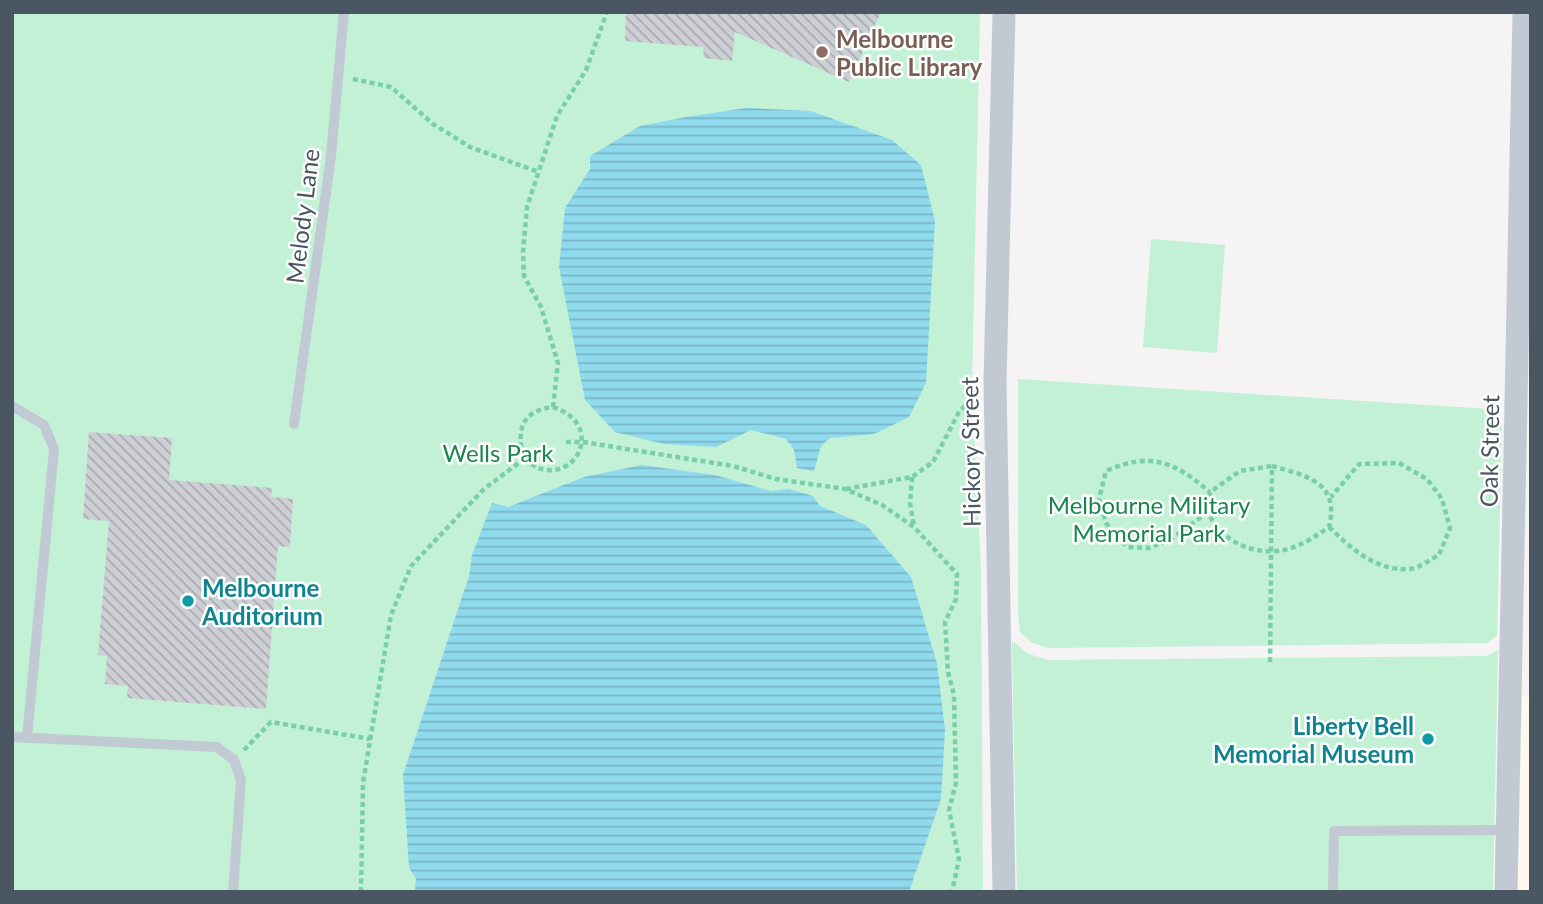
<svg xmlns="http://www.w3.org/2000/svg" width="1543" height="904" viewBox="0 0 1543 904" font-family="Lato,sans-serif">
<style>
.commercial{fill:#fdf9ef}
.park{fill:#c3f1d5}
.water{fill:url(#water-rules)}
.building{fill:url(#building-back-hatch)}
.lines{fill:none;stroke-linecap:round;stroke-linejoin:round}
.path{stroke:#7ad0a6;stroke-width:4.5;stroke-dasharray:5 3.5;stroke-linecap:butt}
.lane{stroke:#c1cad2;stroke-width:10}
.street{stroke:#c1cad2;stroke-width:23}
.education-dot{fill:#8d6e63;stroke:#fff;stroke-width:2.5}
.culture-dot{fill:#0f9aa8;stroke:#fff;stroke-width:2.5}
.labels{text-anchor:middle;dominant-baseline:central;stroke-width:5;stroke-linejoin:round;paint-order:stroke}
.education-label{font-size:24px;font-weight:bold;fill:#785e54;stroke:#fff;text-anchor:start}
.street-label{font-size:24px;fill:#4a5661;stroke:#fff}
.park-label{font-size:24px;fill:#17864f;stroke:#fff}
.culture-label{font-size:24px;font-weight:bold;fill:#0d838f;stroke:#fff;text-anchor:start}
</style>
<defs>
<pattern id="water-rules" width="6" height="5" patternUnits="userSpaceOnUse" patternTransform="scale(1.75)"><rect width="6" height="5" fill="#90daee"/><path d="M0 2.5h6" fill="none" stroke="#78b4c4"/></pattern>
<pattern id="building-back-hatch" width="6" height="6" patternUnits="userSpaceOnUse" patternTransform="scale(1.75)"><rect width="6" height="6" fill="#cdcfd5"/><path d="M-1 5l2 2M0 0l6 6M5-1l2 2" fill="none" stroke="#a8abb0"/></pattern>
</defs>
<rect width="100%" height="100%" fill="#f5f3f3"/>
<path class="commercial" d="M 1522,696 L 1531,697 L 1531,892 L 1518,892 Z"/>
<path class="park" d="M 12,12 L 980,12 L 972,387 L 981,571 L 983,892 L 12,892 Z
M 1151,239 L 1225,245 L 1217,353 L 1143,347 Z
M 1018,379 L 1489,409 L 1502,420 L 1497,636 L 1487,643 L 1049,648 L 1032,643 L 1020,632 L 1018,614 Z
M 1012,641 L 1029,654 L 1049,660 L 1487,656 L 1498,650 L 1493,892 L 1017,892 Z"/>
<path class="water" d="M 746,108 L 811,111 L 892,140 L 921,165 L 935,221 L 926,383 L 909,417 L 874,434 L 830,438 L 821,446 L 814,471 L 797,468 L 794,450 L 786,439 L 751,430 L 716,447 L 664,444 L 615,432 L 585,400 L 559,267 L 565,208 L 590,169 L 590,156 L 640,126 L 686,117 Z
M 641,465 L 715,475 L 771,491 L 789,489 L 813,496 L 820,506 L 866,525 L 911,577 L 937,663 L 945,730 L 941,799 L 909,892 L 415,892 L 416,878 L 409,868 L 403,775 L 469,576 L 472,555 L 492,503 L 508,507 L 584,477 Z"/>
<path class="building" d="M 626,12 L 881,12 L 849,82 L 735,32 L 732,61 L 704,58 L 703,47 L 625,41 Z
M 89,432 L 172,438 L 169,480 L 272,488 L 271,497 L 293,499 L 290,547 L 278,546 L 266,709 L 127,698 L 128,686 L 105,684 L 107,656 L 98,655 L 109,521 L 83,519 Z"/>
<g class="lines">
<path class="path" d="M 353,79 L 391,87 L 433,124 L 470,147 L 539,172
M 553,407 L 558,363 L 541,307 L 524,276 L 523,252 L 527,207 L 557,116 L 586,70 L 607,12
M 553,407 C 605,424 578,482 538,468 C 534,466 528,462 524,459 C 516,430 521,411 553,407 Z
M 566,442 L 583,442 L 733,466 L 776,479 L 845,489 L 882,505 L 914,527 L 957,574 L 956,599 L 945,622 L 948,672 L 954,695 L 956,783 L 949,810 L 959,859 L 952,892
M 1272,466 C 1307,476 1340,482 1329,527 C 1315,537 1301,546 1284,550 C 1256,556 1221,542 1209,514 C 1207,508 1209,499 1210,492 L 1240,471 Z
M 912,477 L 910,503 L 914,527
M 846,489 L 912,477 L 933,462 L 960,410 L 972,401
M 1208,512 L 1171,539 L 1149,548 L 1127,547 L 1106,523 L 1099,499 L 1106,471 C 1151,451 1174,462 1210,492
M 1329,527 C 1352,549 1375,571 1410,569 C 1419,568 1431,559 1439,555 L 1450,528 L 1442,499 L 1427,479 L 1399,463 L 1359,464 L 1331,497
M 1270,662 L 1272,466
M 244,750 L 271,722 L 370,739
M 361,892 L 363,783 L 391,615 L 411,566 L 484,489 L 524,459"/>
<path class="lane" d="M 12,406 L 44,425 L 54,449 L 27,738
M 294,424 L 331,156 L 344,12
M 12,737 L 217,747 L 234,760 L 241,780 L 233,892
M 1333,892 L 1334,831 L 1507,830"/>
<path class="street" d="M 1004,892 L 995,382 L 1004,12
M 1506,892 L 1524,12"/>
</g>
<circle class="education-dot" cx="822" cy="52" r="7"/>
<g class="culture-dot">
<circle cx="188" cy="601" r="7"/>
<circle cx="1428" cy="739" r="7"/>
</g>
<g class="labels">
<g class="education-label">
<text x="836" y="38">Melbourne<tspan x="836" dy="28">Public Library</tspan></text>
</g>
<g class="street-label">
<text transform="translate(302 216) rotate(-83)">Melody Lane</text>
<text transform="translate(1489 451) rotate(-89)">Oak Street</text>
<text transform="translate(970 452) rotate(-91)">Hickory Street</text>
</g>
<g class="park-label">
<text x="498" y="452">Wells Park</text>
<text x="1149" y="504">Melbourne Military<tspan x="1149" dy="28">Memorial Park</tspan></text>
</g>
<g class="culture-label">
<text x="202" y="587">Melbourne<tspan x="202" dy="28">Auditorium</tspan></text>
<text x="1414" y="725" text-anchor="end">Liberty Bell<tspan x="1414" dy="28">Memorial Museum</tspan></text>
</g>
</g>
<rect width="1543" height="904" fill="none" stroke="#4a5661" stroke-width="28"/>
</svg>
